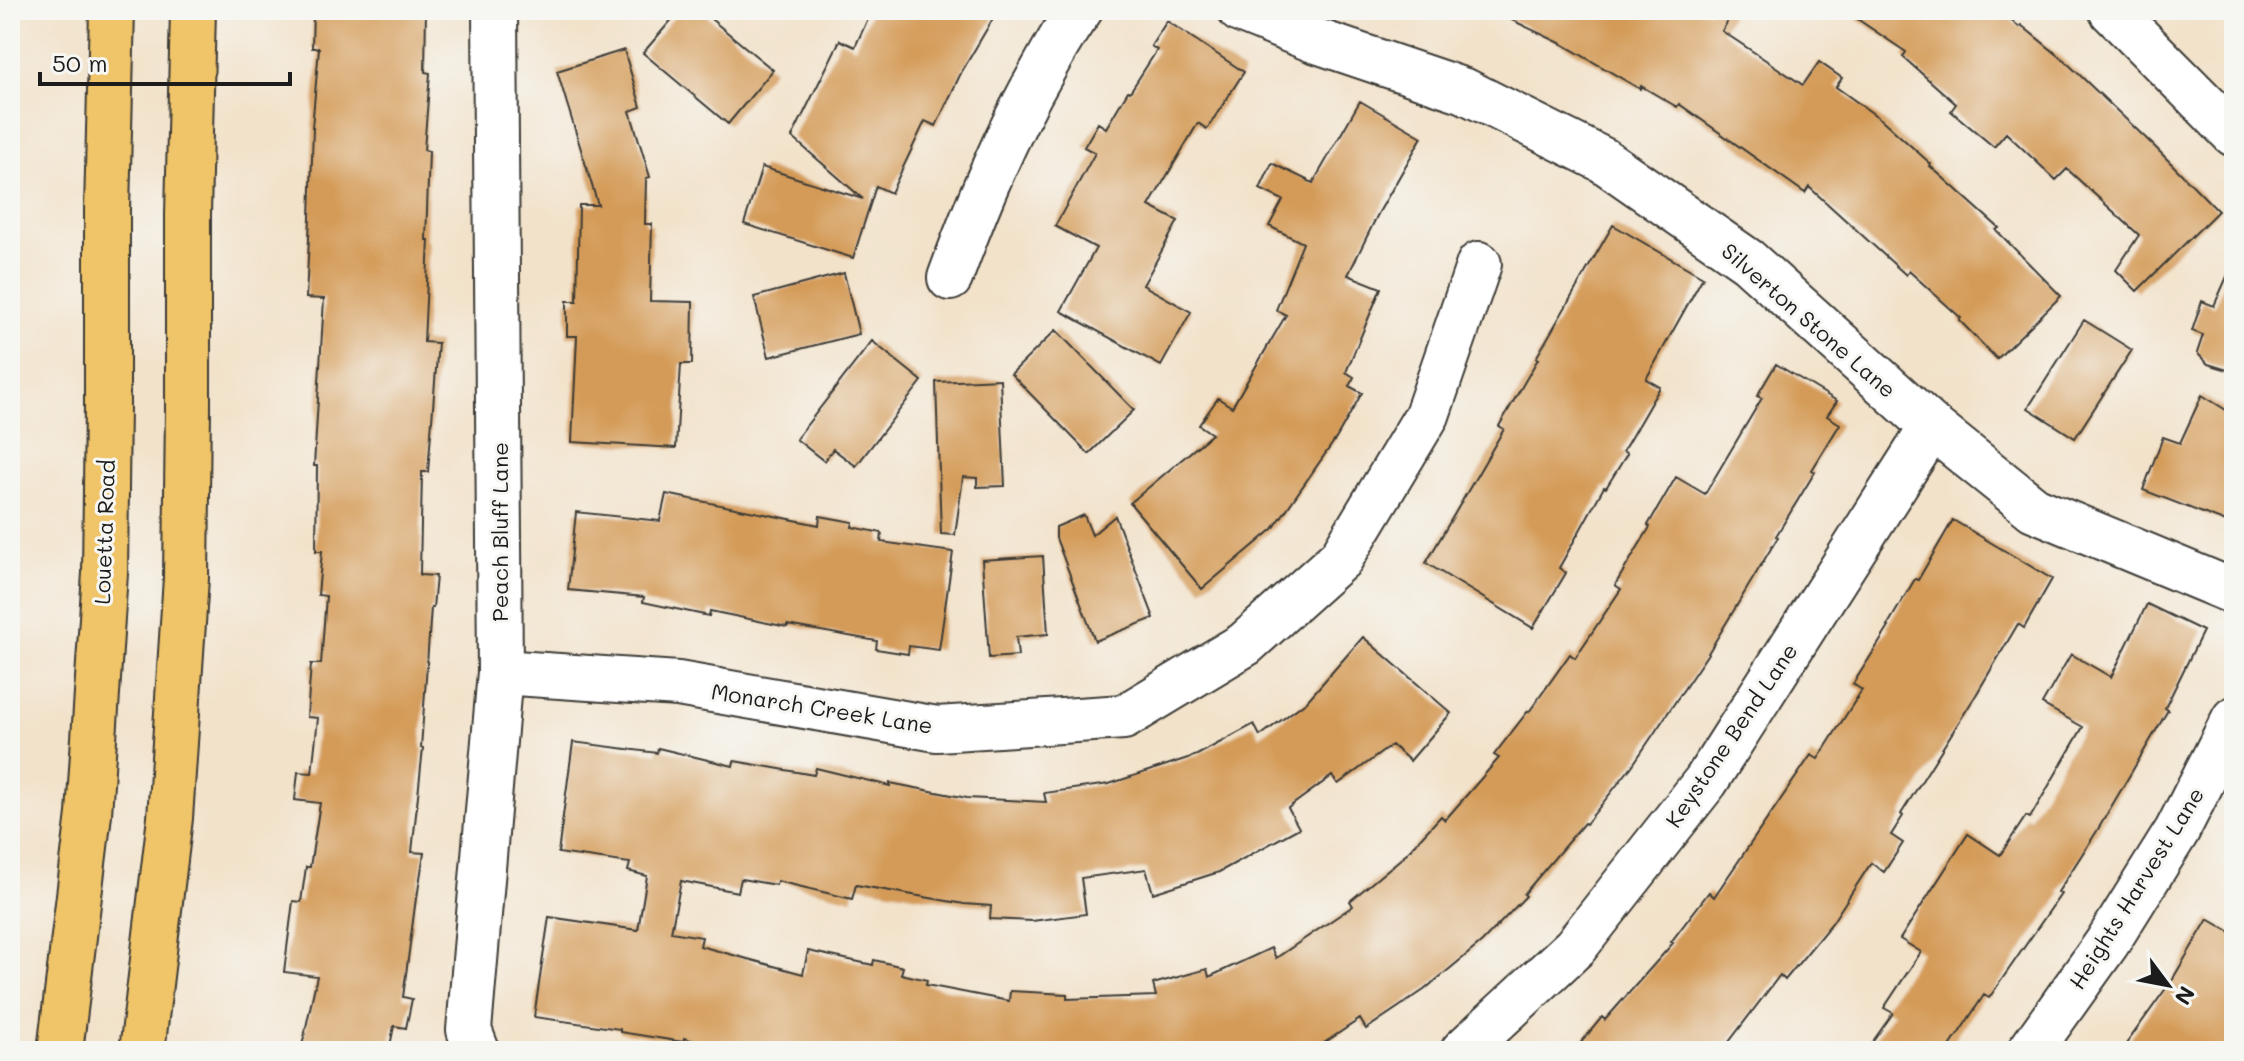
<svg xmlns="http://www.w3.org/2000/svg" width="2244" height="1061" viewBox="0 0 2244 1061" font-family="Mali,sans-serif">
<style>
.building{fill:#d49b58}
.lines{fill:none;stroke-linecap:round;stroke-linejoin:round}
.minor-casing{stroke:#3c3a36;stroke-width:48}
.major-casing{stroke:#3c3a36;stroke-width:48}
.minor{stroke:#fff;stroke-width:44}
.major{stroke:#f0c469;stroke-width:44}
.labels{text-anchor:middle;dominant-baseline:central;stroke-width:6;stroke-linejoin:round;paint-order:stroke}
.street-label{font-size:22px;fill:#1c1c1c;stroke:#f6f6f2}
</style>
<rect width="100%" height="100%" fill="#f6f6f2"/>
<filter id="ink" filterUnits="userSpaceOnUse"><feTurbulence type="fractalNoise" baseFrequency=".0125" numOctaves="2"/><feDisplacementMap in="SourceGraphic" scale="16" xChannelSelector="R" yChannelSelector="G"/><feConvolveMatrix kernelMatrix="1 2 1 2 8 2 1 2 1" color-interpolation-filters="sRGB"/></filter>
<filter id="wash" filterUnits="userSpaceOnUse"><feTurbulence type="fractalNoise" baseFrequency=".006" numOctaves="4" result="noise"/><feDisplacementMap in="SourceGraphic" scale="32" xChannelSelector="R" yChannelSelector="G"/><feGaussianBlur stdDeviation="1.8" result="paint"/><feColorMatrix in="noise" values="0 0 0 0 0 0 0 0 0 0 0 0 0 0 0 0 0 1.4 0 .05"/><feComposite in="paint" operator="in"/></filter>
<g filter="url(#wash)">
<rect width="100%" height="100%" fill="#f2e2ca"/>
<g id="blocks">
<path class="building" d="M 313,10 L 426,10 L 425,72 L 430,73 L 424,150 L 429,151 L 426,240 L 429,240 L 424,342 L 438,343 L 428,472 L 422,472 L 420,575 L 436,576 L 433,608 L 431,608 L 421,748 L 423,748 L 412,852 L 424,853 L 417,898 L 416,898 L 403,997 L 412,999 L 406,1028 L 394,1026 L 389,1051 L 329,1051 L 302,1046 L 317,976 L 284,972 L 293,901 L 301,902 L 306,867 L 310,867 L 320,803 L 295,800 L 298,772 L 312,773 L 318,718 L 307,717 L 311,664 L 321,664 L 326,596 L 318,595 L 322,551 L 316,551 L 317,466 L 314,466 L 324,299 L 306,298 L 310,218 L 313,128 L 312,128 L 319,48 L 312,48 Z
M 680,10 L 700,10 L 773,70 L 728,124 L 643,53 Z
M 872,10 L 998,10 L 961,73 L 936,126 L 925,121 L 891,193 L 876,186 L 853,258 L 744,224 L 762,167 L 863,199 L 792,137 L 840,40 L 855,47 Z
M 1491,10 L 1734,10 L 1722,31 L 1803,85 L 1819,62 L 1842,78 L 1836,87 L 1882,120 L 1931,164 L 1930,166 L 1999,228 L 1996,230 L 2061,296 L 1997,359 L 1959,320 L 1961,318 L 1909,271 L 1906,275 L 1809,187 L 1805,193 L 1679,104 L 1677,107 L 1641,86 L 1640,89 L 1562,44 Z
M 1844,10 L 2000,10 L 2019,27 L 2021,25 L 2064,60 L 2155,147 L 2218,211 L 2137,291 L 2116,270 L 2139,235 L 2067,169 L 2056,180 L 2006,133 L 1994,147 L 1951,111 L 1956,104 L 1903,57 L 1906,52 Z
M 1167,21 L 1244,72 L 1207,129 L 1198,123 L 1149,206 L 1178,221 L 1143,285 L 1191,312 L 1161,366 L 1061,311 L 1096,248 L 1055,226 L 1095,153 L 1084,147 L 1098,123 L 1106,128 L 1128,91 L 1130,92 L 1157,50 L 1151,46 Z
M 624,50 L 641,107 L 630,111 L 650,177 L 646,178 L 645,224 L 652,224 L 650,301 L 693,302 L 692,364 L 681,364 L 676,448 L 572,442 L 577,336 L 567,336 L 567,301 L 577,301 L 579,205 L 598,205 L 557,71 Z
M 1360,101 L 1422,137 L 1378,214 L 1348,275 L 1381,288 L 1346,372 L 1354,377 L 1349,386 L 1362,393 L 1337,437 L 1273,529 L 1202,589 L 1130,503 L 1212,434 L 1199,425 L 1218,398 L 1232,407 L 1286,315 L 1276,310 L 1303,243 L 1269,226 L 1283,200 L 1260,189 L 1272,163 L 1313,183 Z
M 1613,225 L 1703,277 L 1646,379 L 1660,387 L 1623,451 L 1627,454 L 1606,488 L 1604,487 L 1559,568 L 1566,573 L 1533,628 L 1426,563 L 1504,429 L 1499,426 L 1538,359 L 1536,358 Z
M 2234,261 L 2234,372 L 2208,364 L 2197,353 L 2203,335 L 2192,331 L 2202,301 L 2214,306 Z
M 844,273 L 859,334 L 769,357 L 754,297 Z
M 2084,320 L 2132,350 L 2075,438 L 2028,408 Z
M 1056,330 L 1134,410 L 1089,454 L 1011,374 Z
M 872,341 L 922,381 L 856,466 L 833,449 L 824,461 L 796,439 Z
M 1776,364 L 1837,401 L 1827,416 L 1840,424 L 1812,470 L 1815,472 L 1776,536 L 1778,537 L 1707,655 L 1632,766 L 1586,824 L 1584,823 L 1524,894 L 1526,896 L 1482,942 L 1424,990 L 1366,1029 L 1360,1019 L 1312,1051 L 729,1051 L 684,1038 L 683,1042 L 620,1032 L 620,1029 L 534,1017 L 549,917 L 638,930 L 647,876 L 628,871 L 630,863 L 558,853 L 573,742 L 657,753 L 658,748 L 733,766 L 734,761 L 814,775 L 816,768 L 890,786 L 890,783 L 967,798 L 1046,802 L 1044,793 L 1109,784 L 1197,755 L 1254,724 L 1260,736 L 1307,701 L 1363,637 L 1451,713 L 1410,761 L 1392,745 L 1338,784 L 1332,776 L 1288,808 L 1299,828 L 1219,872 L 1153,893 L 1146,869 L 1081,878 L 1086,914 L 1032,921 L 990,919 L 991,906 L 964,904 L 856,885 L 852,899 L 777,881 L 776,885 L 741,879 L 738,892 L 681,881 L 671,932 L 702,937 L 700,946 L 803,974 L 808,951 L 873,965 L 874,960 L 903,967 L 901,974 L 927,980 L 926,985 L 1009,1001 L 1010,991 L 1067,994 L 1067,999 L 1156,996 L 1153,984 L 1207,969 L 1209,977 L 1271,948 L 1276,958 L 1353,906 L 1350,901 L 1403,857 L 1441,816 L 1445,820 L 1499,758 L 1494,755 L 1528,711 L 1529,712 L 1570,654 L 1575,658 L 1621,589 L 1615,585 L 1650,527 L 1648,525 L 1676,477 L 1705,494 L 1762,398 L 1757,396 Z
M 1000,379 L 1005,486 L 977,487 L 977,478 L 963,477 L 955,535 L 941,534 L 936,382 Z
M 2202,395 L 2234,415 L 2234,525 L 2143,490 L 2163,437 L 2180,443 Z
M 666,494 L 819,525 L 820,516 L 853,522 L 852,527 L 882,533 L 881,542 L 953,552 L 939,650 L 909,646 L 908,654 L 876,649 L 877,641 L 787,625 L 787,627 L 710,611 L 709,616 L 643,602 L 644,597 L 568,590 L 576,512 L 660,521 Z
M 1084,515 L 1092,535 L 1115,516 L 1154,618 L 1095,641 L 1056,538 L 1056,527 Z
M 1953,520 L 2052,579 L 2024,628 L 2018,624 L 1976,695 L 1901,814 L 1903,816 L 1891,835 L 1903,843 L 1884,872 L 1871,863 L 1832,923 L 1785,980 L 1780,975 L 1722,1051 L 1574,1051 L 1602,1017 L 1605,1020 L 1673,943 L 1671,942 L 1709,892 L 1714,897 L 1811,755 L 1818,759 L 1862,690 L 1853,684 L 1889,627 L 1887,626 L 1915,579 L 1918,580 Z
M 1043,556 L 1048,634 L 1016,637 L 1018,656 L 989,658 L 982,560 Z
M 2147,604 L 2203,631 L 2165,708 L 2168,710 L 2097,831 L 2058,892 L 2061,894 L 1989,998 L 1984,995 L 1947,1051 L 1866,1051 L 1893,1013 L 1884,1008 L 1921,952 L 1900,939 L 1968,834 L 2000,855 L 2026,816 L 2030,818 L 2083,727 L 2042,704 L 2071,654 L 2111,677 Z
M 2208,919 L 2234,934 L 2234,1051 L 2121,1051 L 2172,980 Z"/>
</g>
</g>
<g filter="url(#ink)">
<use href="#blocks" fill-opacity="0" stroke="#3c3a36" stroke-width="2"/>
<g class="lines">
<defs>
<path id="minor" d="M 1240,10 L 1314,40 L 1465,91 L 1603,160 L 1748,261 L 1932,427 L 2034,509 L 2234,592
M 2111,10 L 2234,134
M 950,278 C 977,204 1005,136 1044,68 C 1055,48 1066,28 1080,10
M 500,672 L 678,684 L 937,729 L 1124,717 L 1245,644 L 1341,558 L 1427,415 L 1479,264
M 477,1051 L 469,1030 L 500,672 L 495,10
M 1463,1051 L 1575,947 L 1706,781 L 1932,427
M 2030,1051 L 2107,943 L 2177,831 L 2234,719"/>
<path id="major" d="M 60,1051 L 89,814 L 105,573 L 107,405 L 107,210 L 112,10
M 142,1051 L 170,818 L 186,578 L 188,409 L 188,214 L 193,10"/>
</defs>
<use href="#minor" class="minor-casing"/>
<use href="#major" class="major-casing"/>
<use href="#minor" class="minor"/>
<use href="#major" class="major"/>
</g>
</g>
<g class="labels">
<g class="street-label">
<text transform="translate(1809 320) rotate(41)">Silverton Stone Lane</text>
<text transform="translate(104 532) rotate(-88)">Louetta Road</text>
<text transform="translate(499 532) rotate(-90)">Peach Bluff Lane</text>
<text transform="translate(822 708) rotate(9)">Monarch Creek Lane</text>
<text transform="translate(1731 735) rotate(-56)">Keystone Bend Lane</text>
<text transform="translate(2136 888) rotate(-58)">Heights Harvest Lane</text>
</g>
</g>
<rect width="2244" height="1061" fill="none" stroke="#f6f6f2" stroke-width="40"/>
<g transform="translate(2168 985) rotate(122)" stroke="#f6f6f2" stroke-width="6" paint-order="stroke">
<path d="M0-6L14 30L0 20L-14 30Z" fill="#1c1c1c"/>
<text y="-12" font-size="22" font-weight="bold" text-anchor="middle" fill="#1c1c1c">N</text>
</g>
<path d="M40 72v12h250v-12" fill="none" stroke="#1c1c1c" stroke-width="4"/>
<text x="52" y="72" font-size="24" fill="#1c1c1c" stroke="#f6f6f2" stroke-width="6" paint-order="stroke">50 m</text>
</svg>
